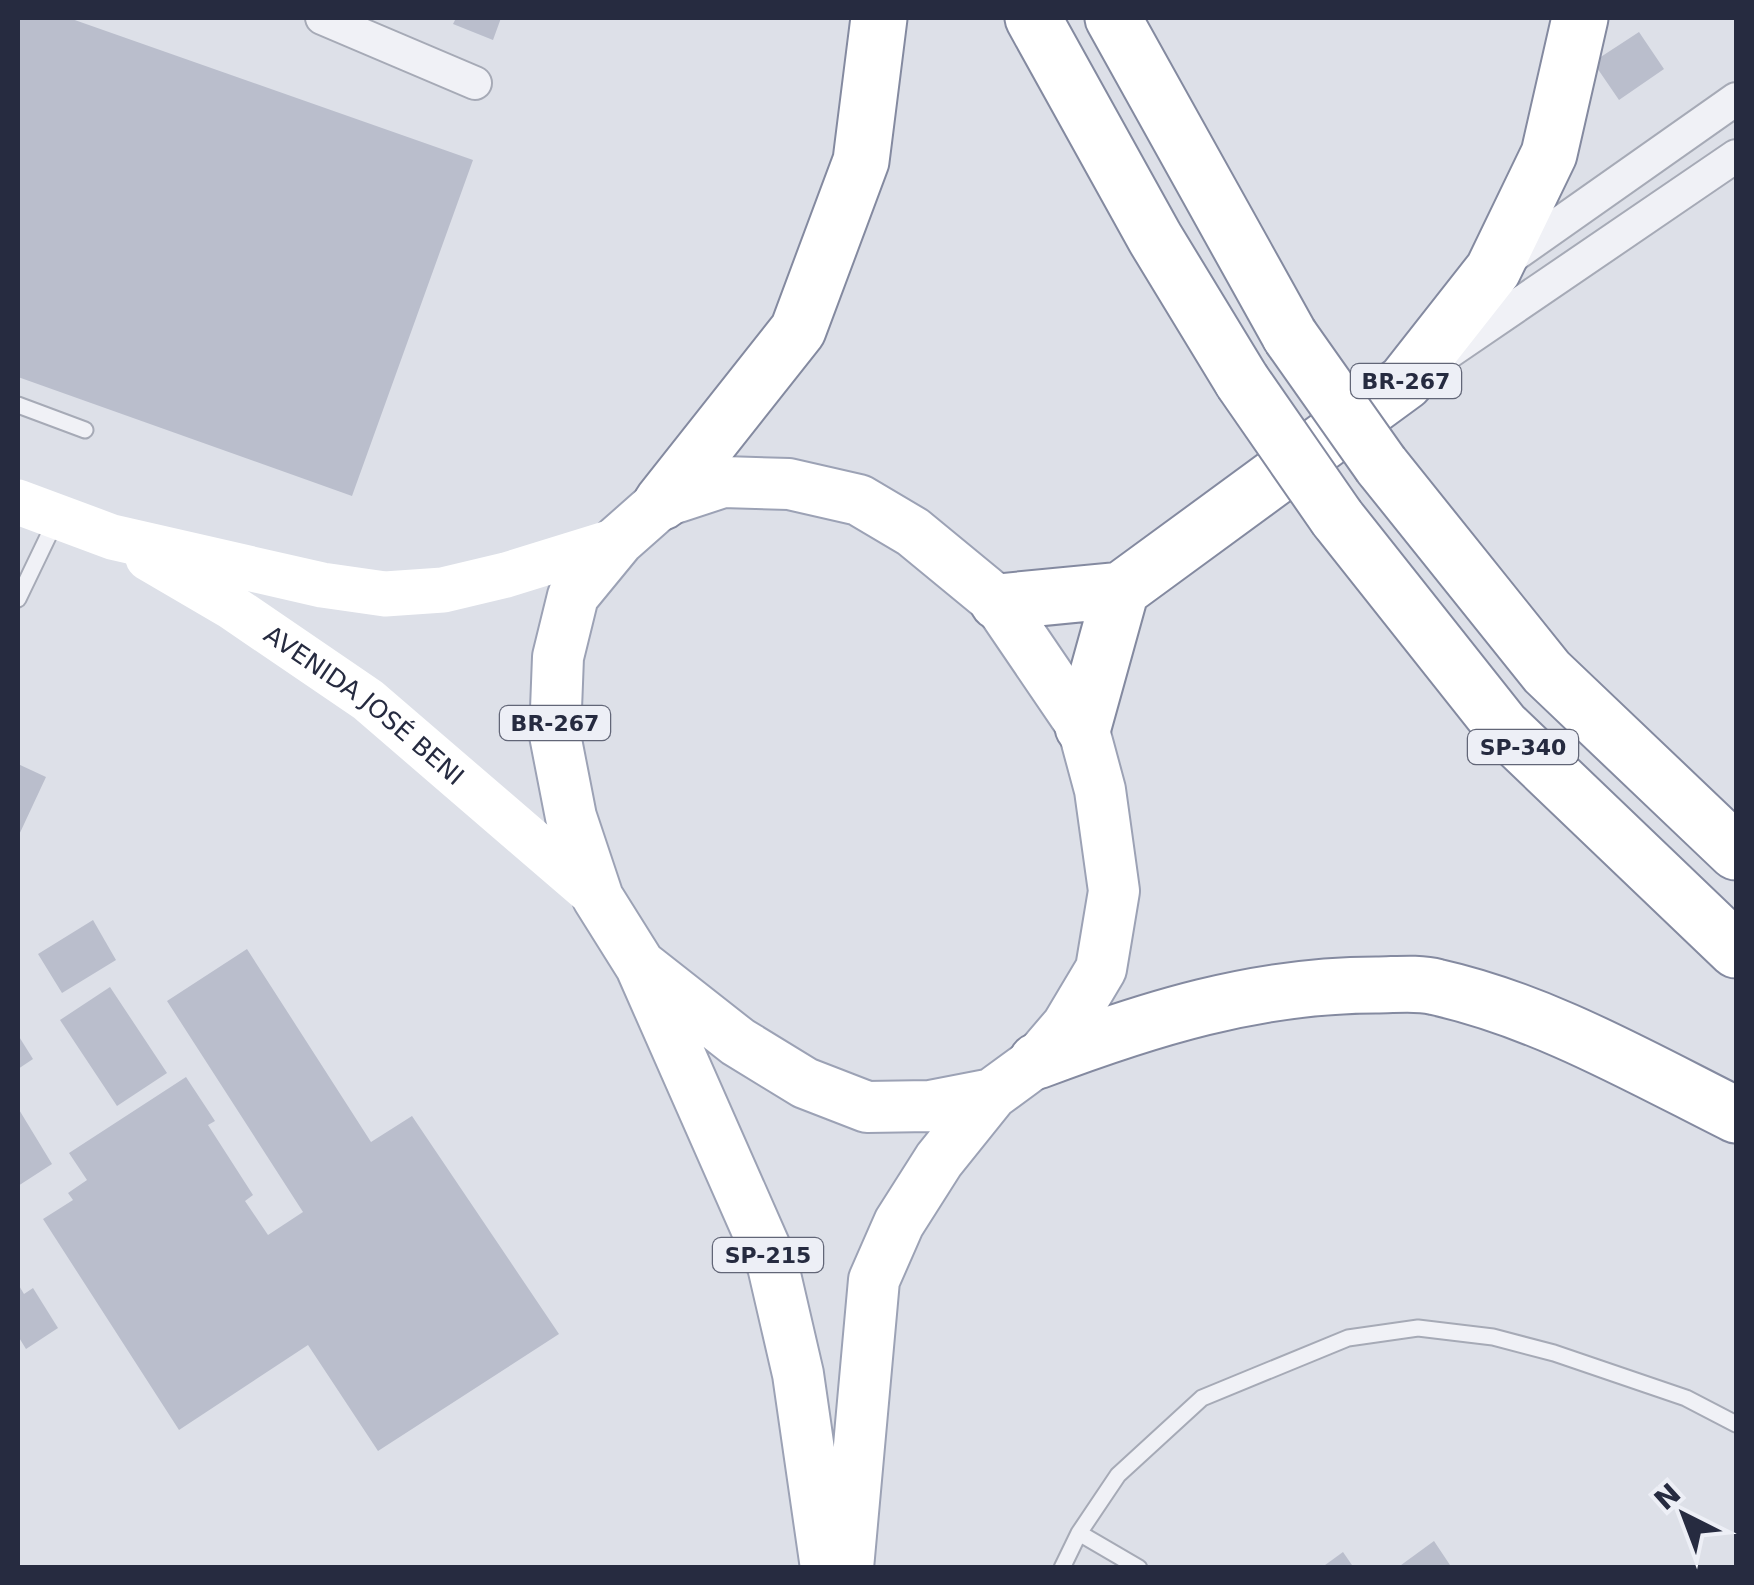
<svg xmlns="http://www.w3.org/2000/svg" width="1754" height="1585" viewBox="0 0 1754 1585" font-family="'DejaVu Sans',sans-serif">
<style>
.building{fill:#babecc}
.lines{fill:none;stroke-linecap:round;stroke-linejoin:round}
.service-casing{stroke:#a6aab6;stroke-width:19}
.minor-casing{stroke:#a6aab6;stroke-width:36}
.primary-casing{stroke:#9ca2b5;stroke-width:54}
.motorway-casing{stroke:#848aa0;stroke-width:59}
.service{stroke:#f0f1f6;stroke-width:15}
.minor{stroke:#f0f1f6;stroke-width:32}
.secondary{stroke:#fff;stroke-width:45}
.primary{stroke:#fff;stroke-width:50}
.motorway{stroke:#fff;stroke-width:55}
.motorway-bridge-casing{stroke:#848aa0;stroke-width:59;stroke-linecap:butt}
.motorway-bridge{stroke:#fff;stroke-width:55}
.labels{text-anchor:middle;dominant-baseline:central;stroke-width:8;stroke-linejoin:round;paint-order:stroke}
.shield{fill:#edeff6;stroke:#626677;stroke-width:2.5}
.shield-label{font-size:22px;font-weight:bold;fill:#262b40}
.street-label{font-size:25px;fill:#262b40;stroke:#edeff6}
</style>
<rect width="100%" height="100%" fill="#dde0e8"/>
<path class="building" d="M 18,18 L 69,18 L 473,160 L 352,496 L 18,377 Z
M 456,18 L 501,18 L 493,40 L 453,24 Z
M 1639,32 L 1664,69 L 1619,100 L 1593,62 Z
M 18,764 L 46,777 L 18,837 Z
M 93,920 L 116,960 L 62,993 L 38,954 Z
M 247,949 L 371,1142 L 412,1116 L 559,1334 L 378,1451 L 308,1345 L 179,1430 L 43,1219 L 73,1200 L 68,1193 L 87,1180 L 69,1153 L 186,1077 L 215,1121 L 208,1125 L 253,1195 L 245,1201 L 268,1235 L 303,1212 L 167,1001 Z
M 110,987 L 167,1073 L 117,1106 L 60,1020 Z
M 18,1035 L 33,1059 L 18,1069 Z
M 18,1108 L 52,1164 L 18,1186 Z
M 18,1284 L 24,1294 L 33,1288 L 58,1328 L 26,1349 L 18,1336 Z
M 1434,1541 L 1452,1568 L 1397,1568 Z
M 1343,1552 L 1354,1568 L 1321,1568 Z"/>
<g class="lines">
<defs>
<path id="service" d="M 18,405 L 85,430
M 18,599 L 56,520
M 1079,1533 L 1139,1568
M 1062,1568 L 1079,1533 L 1118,1475 L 1202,1398 L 1348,1338 L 1418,1328 L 1493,1337 L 1554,1353 L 1686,1398 L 1736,1424"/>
<path id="minor" d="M 322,18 L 475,83
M 1503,263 L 1736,99
M 1446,354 L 1736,156"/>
<path id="primary" d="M 723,482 L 789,484 L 859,500 L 913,532 L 998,602 L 1083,727 L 1100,790 L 1114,891 L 1101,969 L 1067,1026 L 1037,1061 L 992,1094 L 930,1106 L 867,1107 L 805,1083 L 738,1042 L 640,965 L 598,898 L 571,817 L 555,735 L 558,657 L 573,596 L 619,540 L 662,502 Z
M 642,969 L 773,1266 L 798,1374 L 826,1568
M 848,1568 L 874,1280 L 899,1223 L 939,1160 L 992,1094"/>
<path id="motorway" d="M 1033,18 L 1155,238 L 1242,381
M 1113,18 L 1290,336
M 1381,465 L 1547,672 L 1736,852
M 662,502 L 798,330 L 861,161 L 879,18
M 1337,518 L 1502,726 L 1736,950
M 998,602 L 1121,590 L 1405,382 L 1493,270 L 1549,154 L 1580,18
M 1083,727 L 1121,590
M 1037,1061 C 1148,1019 1256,985 1376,985 C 1395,985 1418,982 1436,987 C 1543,1011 1640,1067 1736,1115"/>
</defs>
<use href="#service" class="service-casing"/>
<use href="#minor" class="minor-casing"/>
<use href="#primary" class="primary-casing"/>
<use href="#motorway" class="motorway-casing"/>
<use href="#service" class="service"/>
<use href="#minor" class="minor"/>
<g class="secondary">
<path d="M 18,502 L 112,537 L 322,585 L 385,594 L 443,590 L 506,575 L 619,540"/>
<path id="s1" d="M 148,558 L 230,606 L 368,700 L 598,898"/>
</g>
<use href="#primary" class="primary"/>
<use href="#motorway" class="motorway"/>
<defs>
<path id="motorway-bridge" d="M 1290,336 L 1381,465
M 1242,381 L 1337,518"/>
</defs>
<use href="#motorway-bridge" class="motorway-bridge-casing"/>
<use href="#motorway-bridge" class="motorway-bridge"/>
</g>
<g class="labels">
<g class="shield">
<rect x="1351" y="364" width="110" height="34" rx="8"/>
<rect x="500" y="706" width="110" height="34" rx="8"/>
<rect x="1468" y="730" width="110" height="34" rx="8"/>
<rect x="713" y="1238" width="110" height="34" rx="8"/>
</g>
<g class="shield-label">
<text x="1406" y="381">BR-267</text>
<text x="555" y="723">BR-267</text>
<text x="1523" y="747">SP-340</text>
<text x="768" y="1255">SP-215</text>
</g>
<g class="street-label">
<text stroke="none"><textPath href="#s1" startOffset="262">AVENIDA JOSÉ BENI</textPath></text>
</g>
</g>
<rect width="1754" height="1585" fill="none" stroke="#262b40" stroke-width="40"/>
<g transform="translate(1684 1515) rotate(318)" stroke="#edeff6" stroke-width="8" paint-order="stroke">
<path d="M0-8L18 38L0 25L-18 38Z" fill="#262b40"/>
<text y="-15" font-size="28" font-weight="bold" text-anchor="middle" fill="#262b40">N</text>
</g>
</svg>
